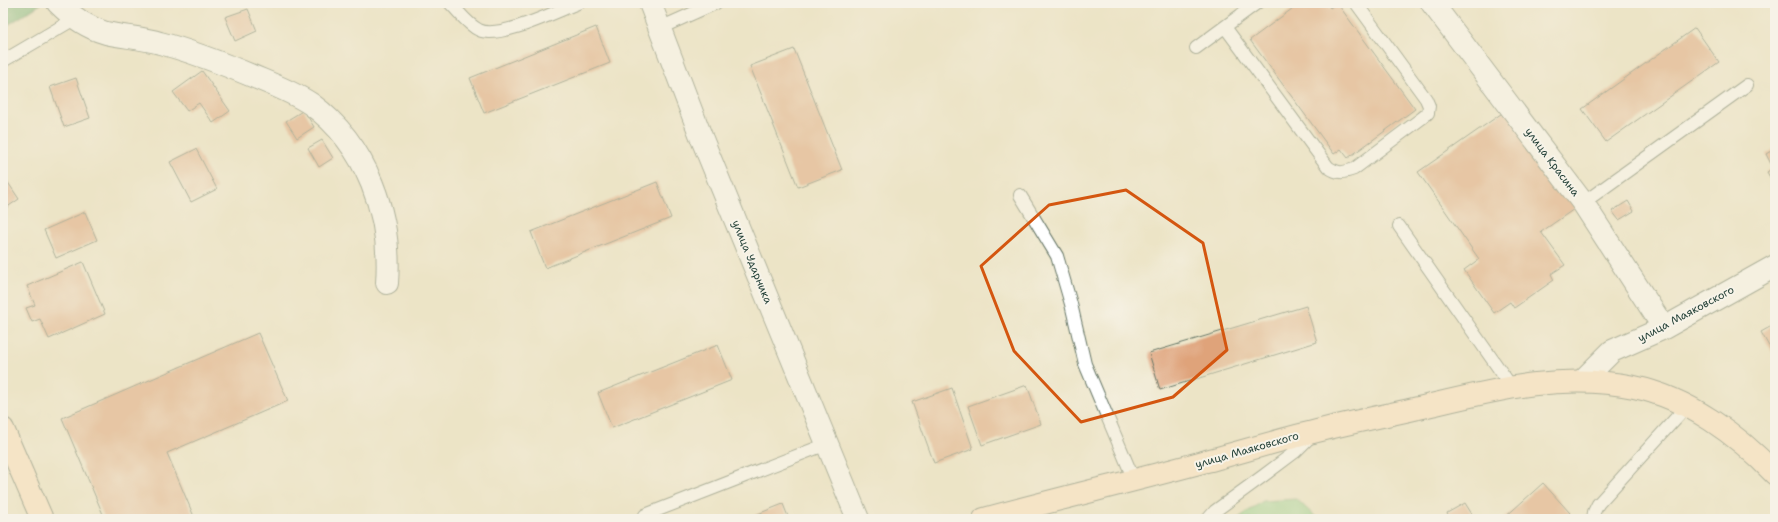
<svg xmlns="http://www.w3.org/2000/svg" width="1778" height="522" viewBox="0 0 1778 522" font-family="'Shantell Sans',sans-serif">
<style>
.green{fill:#8bcf88;stroke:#55865e}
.forest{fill:#70b274;stroke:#487854}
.building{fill:#dfa37a}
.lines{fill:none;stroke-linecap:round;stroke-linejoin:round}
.lane-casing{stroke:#677767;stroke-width:14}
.street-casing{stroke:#677767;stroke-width:24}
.secondary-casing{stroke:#677767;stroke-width:24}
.lane{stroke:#fff;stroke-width:12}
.street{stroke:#fff;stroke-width:22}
.secondary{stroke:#fee4c6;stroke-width:22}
.marked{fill:none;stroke:#d45610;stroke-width:3;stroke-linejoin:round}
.labels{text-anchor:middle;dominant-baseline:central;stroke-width:4;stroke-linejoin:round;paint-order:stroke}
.street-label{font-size:11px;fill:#1f3d34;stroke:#f7f3e8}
</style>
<rect width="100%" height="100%" fill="#f7f3e8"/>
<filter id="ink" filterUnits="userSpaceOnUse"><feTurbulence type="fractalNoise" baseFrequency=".025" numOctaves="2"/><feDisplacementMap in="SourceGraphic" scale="8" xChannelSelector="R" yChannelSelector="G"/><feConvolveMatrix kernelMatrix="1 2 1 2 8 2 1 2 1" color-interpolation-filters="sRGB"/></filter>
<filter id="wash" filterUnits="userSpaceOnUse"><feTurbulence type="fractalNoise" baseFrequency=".012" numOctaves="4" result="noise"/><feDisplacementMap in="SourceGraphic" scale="16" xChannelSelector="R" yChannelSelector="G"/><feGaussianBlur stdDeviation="0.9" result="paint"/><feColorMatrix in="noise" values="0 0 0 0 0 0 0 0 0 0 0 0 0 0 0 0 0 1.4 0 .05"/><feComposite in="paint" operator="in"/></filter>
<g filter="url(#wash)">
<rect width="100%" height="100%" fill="#ece4c6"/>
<path class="green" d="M 1296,499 L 1318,519 L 1237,519 L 1263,501 Z"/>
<path class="forest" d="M 3,3 L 40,3 L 41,4 L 3,28 Z"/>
<g id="blocks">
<path class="building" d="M 1300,3 L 1327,3 L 1330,8 L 1337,3 L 1415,109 L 1348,158 L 1341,149 L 1334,154 L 1250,40 Z
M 248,9 L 257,31 L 235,41 L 225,17 Z
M 596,27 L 610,63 L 484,113 L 470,78 Z
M 1695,28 L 1719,62 L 1606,142 L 1582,109 Z
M 794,49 L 842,170 L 798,187 L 750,66 Z
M 202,71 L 230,111 L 213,123 L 199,103 L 187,111 L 173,92 Z
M 76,78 L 90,118 L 64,127 L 50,87 Z
M 1508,109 L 1577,207 L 1541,232 L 1565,265 L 1551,274 L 1554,280 L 1514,308 L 1510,302 L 1494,313 L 1464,270 L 1479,259 L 1418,172 Z
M 304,110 L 314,127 L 297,138 L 286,121 Z
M 322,140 L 333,158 L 319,167 L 308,148 Z
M 196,149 L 217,189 L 191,202 L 170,162 Z
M 1774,149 L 1775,152 L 1775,186 L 1767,172 L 1773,168 L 1766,154 Z
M 5,178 L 19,199 L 3,210 L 3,180 Z
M 657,182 L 671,218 L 545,268 L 531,232 Z
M 1628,201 L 1634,211 L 1619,220 L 1612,211 Z
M 85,212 L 97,240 L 56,258 L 44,230 Z
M 83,262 L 105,314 L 49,339 L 40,319 L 32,322 L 26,308 L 35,305 L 27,286 Z
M 1306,306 L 1317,342 L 1160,390 L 1149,353 Z
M 1775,324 L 1775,357 L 1761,332 Z
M 258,333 L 288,401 L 167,453 L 195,519 L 105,519 L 62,418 Z
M 718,345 L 732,380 L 612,428 L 598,393 Z
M 1027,385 L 1041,424 L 982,445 L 968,406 Z
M 952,388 L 973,449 L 934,463 L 912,402 Z
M 1543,483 L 1570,513 L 1564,519 L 1503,519 Z
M 1465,503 L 1475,519 L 1450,519 L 1447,513 Z
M 783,504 L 789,519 L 745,519 Z"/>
</g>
</g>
<g filter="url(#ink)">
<use href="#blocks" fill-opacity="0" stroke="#677767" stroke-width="1"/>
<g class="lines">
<defs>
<path id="lane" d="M 450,3 C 459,12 468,25 479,30 C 499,40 557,11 578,3
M 1225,27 L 1328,167 C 1338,174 1343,173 1354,169 L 1422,118 L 1428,113 L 1429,106 L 1426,99 L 1356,3
M 660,28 L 716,3
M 1196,48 L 1257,3
M 3,61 L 76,18
M 1020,195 L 1057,256 L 1071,304 L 1085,364 L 1134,480
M 1583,203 L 1747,85
M 1399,226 L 1511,386
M 645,515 L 827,444
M 1208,519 L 1215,511 L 1263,476 L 1295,452 L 1311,436
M 1593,519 L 1594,512 L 1598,504 L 1686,407"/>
<path id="street" d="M 58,3 C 71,16 88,28 106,33 C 124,37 143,38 160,43 C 195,52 229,66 262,80 C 279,87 296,94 311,104 C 367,145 392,216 387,283
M 650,3 L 702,139 L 858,519
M 1432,3 L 1583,203 L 1664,328
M 1582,381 L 1612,351 L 1664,328 L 1775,266"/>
<path id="secondary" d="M 3,429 L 42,519
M 984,519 C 1057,499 1130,482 1203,462 C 1241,452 1279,440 1317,431 C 1352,422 1388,415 1423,407 C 1494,390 1561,372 1634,387 C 1688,398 1738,435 1775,474"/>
</defs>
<use href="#lane" class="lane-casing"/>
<use href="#street" class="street-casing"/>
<use href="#secondary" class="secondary-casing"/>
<use href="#lane" class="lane"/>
<use href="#street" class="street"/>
<use href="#secondary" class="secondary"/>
</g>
</g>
<path d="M0 0H1778V522H0ZM 1126,190 L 1203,243 L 1227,350 L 1173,397 L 1081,422 L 1014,351 L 981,266 L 1049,205 Z" fill="#ece4c6" fill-opacity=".55" fill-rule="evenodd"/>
<path class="marked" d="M 1126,190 L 1203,243 L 1227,350 L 1173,397 L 1081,422 L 1014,351 L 981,266 L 1049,205 Z"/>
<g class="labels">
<g class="street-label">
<text transform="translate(1552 162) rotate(53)">улица Красина</text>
<text transform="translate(752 262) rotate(68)">улица Ударника</text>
<text transform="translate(1686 314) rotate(-28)">улица Маяковского</text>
<text transform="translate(1247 450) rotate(-16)">улица Маяковского</text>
</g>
</g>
<rect width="1778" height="522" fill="none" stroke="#f7f3e8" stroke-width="16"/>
</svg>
